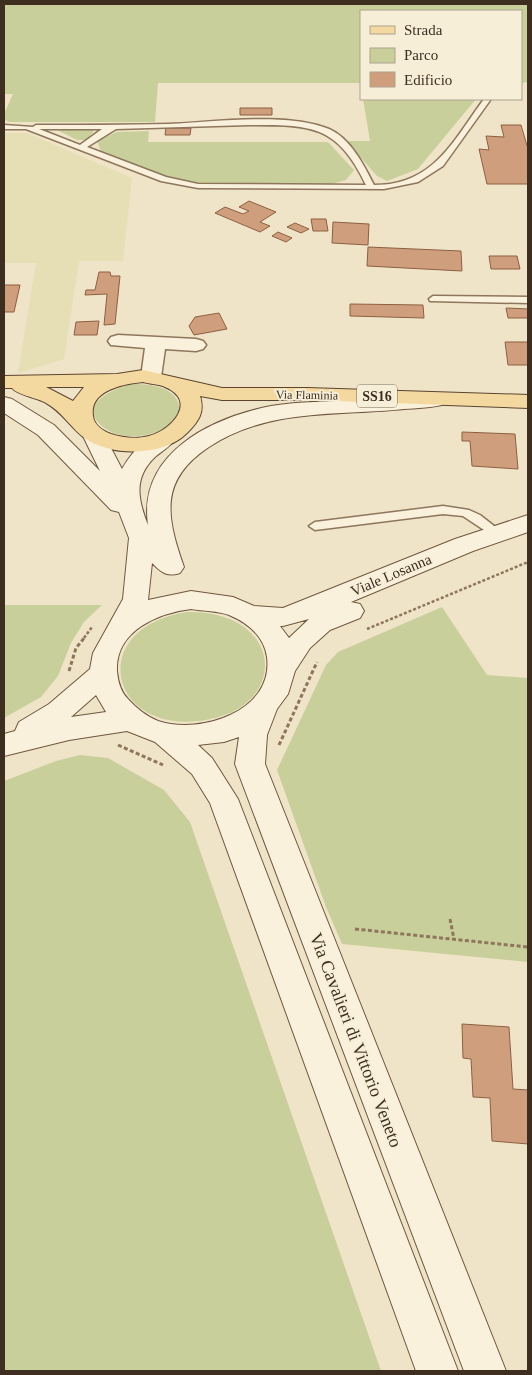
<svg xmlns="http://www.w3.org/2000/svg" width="532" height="1375" viewBox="0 0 532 1375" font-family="'Times New Roman',serif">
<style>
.farmland{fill:#e6deb5}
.green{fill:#c9cf9b}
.building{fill:#cf9f7d;stroke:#8d5f41}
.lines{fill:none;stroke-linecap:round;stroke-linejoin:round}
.lane-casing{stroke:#8d765c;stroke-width:3}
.street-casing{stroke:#8d765c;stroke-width:3}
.secondary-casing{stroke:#6f573f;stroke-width:2}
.primary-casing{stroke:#5b4430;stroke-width:2}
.path-far1{stroke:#8d765c;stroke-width:2.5;stroke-dasharray:3 2;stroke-linecap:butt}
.path{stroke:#8d765c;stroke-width:3;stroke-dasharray:4 2.5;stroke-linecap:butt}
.lane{fill:#faf1dc;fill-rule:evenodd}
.street{fill:#faf1dc;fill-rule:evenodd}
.secondary{fill:#faf1dc;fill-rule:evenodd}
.primary{fill:#f3d9a0;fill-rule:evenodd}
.labels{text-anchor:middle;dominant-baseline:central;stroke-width:4;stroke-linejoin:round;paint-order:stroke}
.far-street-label{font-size:12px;fill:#3d2e20;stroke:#f7eed8}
.shield{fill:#f7eed8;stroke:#756857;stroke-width:1}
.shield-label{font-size:14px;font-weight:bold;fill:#3d2e20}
.street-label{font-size:15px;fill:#3d2e20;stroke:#f7eed8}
.near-street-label{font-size:18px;fill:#3d2e20;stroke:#f7eed8}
</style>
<rect width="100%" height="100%" fill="#f0e4c8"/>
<path class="farmland" d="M 4,133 L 27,133 L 132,178 L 123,261 L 79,261 L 64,359 L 18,373 L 36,263 L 4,263 Z"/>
<path class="green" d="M 4,4 L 528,4 L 528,82 L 521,83 L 521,11 L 361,11 L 361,83 L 158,83 L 155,122 L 10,122 L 4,120 L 4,114 L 13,94 L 4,94 Z
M 363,99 L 476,99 L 418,169 L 387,181 L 377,176 L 346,141 L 370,141 Z
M 91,128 L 94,131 L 86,140 L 77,140 L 55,129 Z
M 149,131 L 148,142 L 328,142 L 354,170 L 346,180 L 328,185 L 204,185 L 165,177 L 101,151 L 97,141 L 117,132 Z
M 133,384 C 152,384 178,387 180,410 C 170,437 124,444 103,427 C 75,405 115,387 133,384 Z
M 4,605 L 102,605 L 84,622 L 71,643 L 58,676 L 41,697 L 4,718 Z
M 442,607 L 487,675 L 528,678 L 528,962 L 342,944 L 326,907 L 277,770 L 326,665 L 338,652 Z
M 187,612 C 287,610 291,712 198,721 C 107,731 87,627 187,612 Z
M 80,755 L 108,758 L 164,790 L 190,822 L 381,1371 L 4,1371 L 4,781 L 56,761 Z"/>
<path class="building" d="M 240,108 L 272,108 L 272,115 L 240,115 Z
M 501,125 L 521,125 L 528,149 L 528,184 L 487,184 L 479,149 L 489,150 L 486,136 L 504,137 Z
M 166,128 L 191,128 L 190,135 L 165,135 Z
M 249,201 L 276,212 L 260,222 L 270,226 L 260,232 L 215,213 L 225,207 L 243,214 L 249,211 L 239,207 Z
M 311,219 L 326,219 L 328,231 L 313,231 Z
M 333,222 L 369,224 L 368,245 L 332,243 Z
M 295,223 L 309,229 L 301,233 L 287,227 Z
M 278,232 L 292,238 L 286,242 L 272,236 Z
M 368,247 L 461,251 L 462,271 L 367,266 Z
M 489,256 L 517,256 L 520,269 L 491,269 Z
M 99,272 L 110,272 L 111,276 L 120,276 L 115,324 L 104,325 L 107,294 L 85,295 L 86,290 L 95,290 Z
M 4,285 L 20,285 L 14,312 L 4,312 Z
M 350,304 L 423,305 L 424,318 L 350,316 Z
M 506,308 L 528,309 L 528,318 L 508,318 Z
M 219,313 L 227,329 L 194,335 L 189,326 L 195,317 Z
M 99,321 L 97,335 L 74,335 L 76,322 Z
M 505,342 L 528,342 L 528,365 L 508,365 Z
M 462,432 L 515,434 L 518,469 L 472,466 L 470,441 L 462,441 Z
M 462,1024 L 509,1027 L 513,1089 L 528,1090 L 528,1144 L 492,1141 L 490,1098 L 473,1097 L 471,1059 L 463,1058 Z"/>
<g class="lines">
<defs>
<path id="lane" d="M 484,99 L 491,99 L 443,166 L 418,182 L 384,189 L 198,188 L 161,181 L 26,129 L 4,129 L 4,125 L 33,127 L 36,125 C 81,125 125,125 169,124 C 215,122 287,112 329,129 C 350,138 364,165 374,185 C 434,185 453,141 484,99 ZM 249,125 C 310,125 337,124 366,185 L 198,184 L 166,177 L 87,147 L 116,129 ZM 39,129 L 102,129 L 80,145 Z
M 433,296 L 528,297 L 528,303 L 430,301 L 429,299 Z
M 443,506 L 469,510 L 480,515 L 503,533 L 501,536 L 493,536 L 463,516 L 443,514 L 315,530 L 309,526 L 315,522 Z"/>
<path id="street" d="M 118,335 L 196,339 L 203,341 L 206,345 L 203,349 L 196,351 L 165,349 L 161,377 L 158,381 L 151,383 L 144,381 L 141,377 L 145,348 L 111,345 L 108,341 L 111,337 Z"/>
<path id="secondary" d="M 434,393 L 442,395 L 445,400 L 442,405 C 429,408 417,408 404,409 C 336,416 268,408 209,447 C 159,480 166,516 184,567 L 180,573 C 167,577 162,573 152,563 L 148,600 L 191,591 L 233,597 L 254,606 L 283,608 L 455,539 L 528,515 L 528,532 L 473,551 L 351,602 L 360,604 L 364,611 L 360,618 L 330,630 L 310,648 L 295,671 L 288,694 L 277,709 L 267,735 L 265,764 L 506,1371 L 464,1371 L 235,764 L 239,737 L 224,742 L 198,745 L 212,758 L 238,799 L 458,1371 L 416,1371 L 210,803 L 192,774 L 155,742 L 127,731 L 69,740 L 4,756 L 4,734 L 15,731 L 19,722 L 49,704 L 90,669 L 93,653 L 123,599 L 129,538 L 119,512 L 111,510 L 38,435 L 4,413 L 4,397 L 12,399 L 54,425 L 100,471 L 82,434 L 85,429 L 93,427 L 101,429 L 122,469 C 132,452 151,428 172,434 L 175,439 C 170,447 162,451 155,457 C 133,478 138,500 148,525 C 138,453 211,418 271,406 C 300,401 329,402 358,400 C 383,399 409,396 434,393 ZM 191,609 C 203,611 218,611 229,615 C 248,623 264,636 267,657 C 274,711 201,735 158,721 C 146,716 136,708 128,699 C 120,691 118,681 117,671 C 115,631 158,613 191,609 ZM 309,619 L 289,638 L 280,626 L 283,626 ZM 96,695 L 106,712 L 71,717 Z"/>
<path id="primary" d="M 143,370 L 222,388 L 307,388 L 528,395 L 528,408 L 307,400 L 222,400 L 200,396 C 205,412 199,421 187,433 C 164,456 113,457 86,439 C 71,429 63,412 46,403 C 38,398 17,395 12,388 L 4,388 L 4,376 L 117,374 ZM 143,382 C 150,384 159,384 165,387 C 198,401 172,430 149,436 C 137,439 123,438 111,434 C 103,431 94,425 93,416 C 89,390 124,384 143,382 ZM 46,387 L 84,387 L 73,401 Z"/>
</defs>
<use href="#lane" class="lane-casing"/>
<use href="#street" class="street-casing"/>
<use href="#secondary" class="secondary-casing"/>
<use href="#primary" class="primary-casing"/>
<path class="path-far1" d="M 367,629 L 528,562
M 84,638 L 92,627"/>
<path class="path" d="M 69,671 L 76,648 L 85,637
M 118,745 L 163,765
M 279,745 L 317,662
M 450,919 L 454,939
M 355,929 L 528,947"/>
<use href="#lane" class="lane"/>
<use href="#street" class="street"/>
<use href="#secondary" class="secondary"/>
<use href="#primary" class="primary"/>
</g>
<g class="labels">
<g class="far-street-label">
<text transform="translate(307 395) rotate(1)">Via Flaminia</text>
</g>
<rect class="shield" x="357" y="384.5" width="40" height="23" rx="4"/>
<g class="shield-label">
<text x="377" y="396">SS16</text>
</g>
<g class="street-label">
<text transform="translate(391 575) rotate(-23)">Viale Losanna</text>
</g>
<g class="near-street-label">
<text transform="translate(356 1040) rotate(69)">Via Cavalieri di Vittorio Veneto</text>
</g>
</g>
<rect width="532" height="1375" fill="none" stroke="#3d2e20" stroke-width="10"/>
<rect x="360" y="10" width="162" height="90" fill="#f7eed8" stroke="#ada18e"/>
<rect x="370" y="26" width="25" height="8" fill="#f3d9a0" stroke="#ada18e"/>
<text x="404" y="35" font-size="15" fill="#3d2e20">Strada</text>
<rect x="370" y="48" width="25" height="15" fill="#c9cf9b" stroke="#ada18e"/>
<text x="404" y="60" font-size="15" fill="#3d2e20">Parco</text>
<rect x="370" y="72" width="25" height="15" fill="#cf9f7d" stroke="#ada18e"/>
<text x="404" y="85" font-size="15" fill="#3d2e20">Edificio</text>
</svg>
